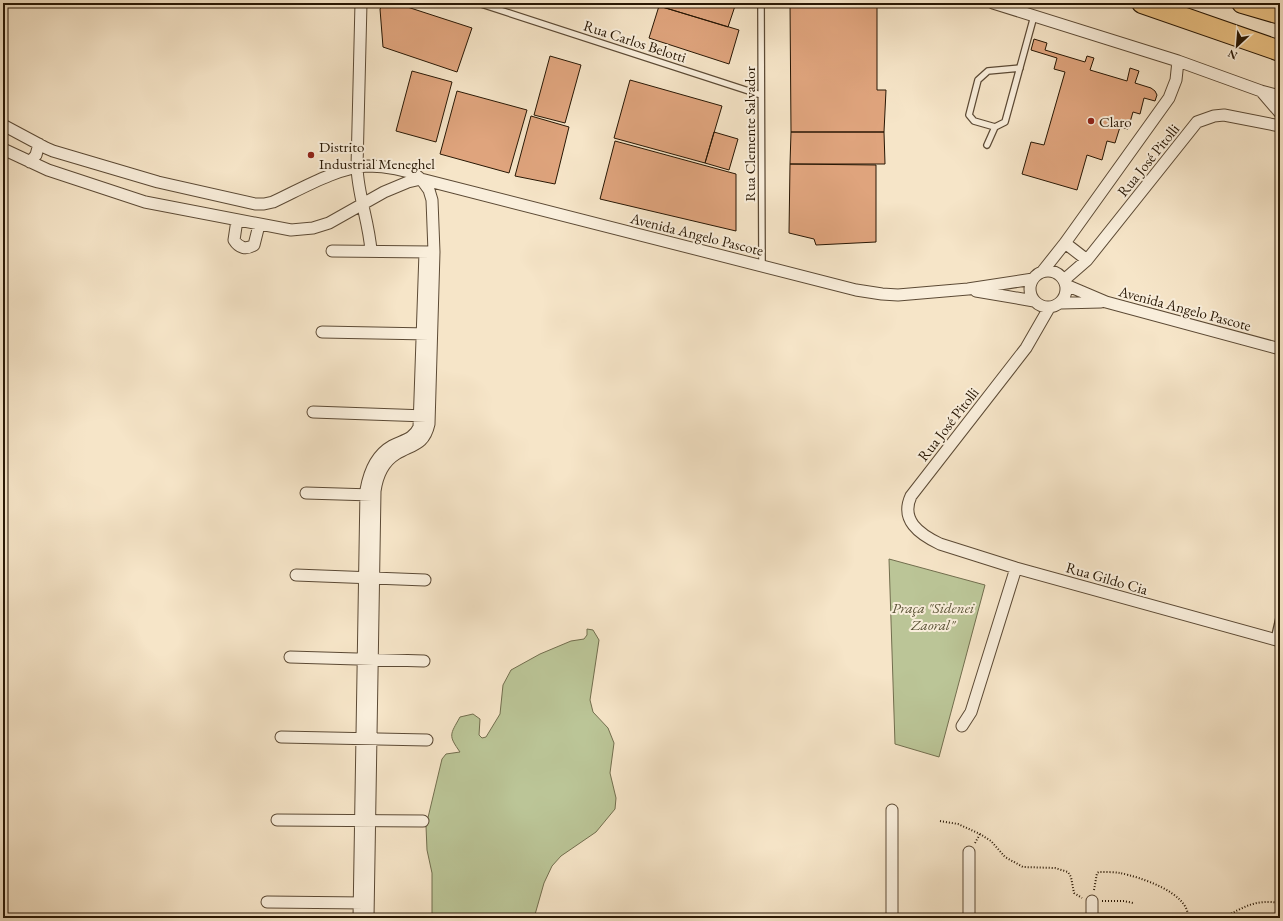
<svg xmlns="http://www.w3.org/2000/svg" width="1283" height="921" viewBox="0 0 1283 921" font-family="'EB Garamond',serif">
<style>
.green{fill:#bbc597;stroke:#726e4e}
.building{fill:#dfa47d;stroke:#281704}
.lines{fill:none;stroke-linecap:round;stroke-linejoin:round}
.lane-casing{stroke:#5c4a35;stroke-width:8}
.street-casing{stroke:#5c4a35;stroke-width:13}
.highway-casing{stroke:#281704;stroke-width:22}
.path{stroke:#281704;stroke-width:2;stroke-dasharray:1 2;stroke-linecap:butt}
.lane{stroke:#f9eedb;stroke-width:5.5}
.street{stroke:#f9eedb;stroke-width:11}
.highway{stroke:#ebc284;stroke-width:20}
.poi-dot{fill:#8f2418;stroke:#f9eedb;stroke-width:1.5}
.labels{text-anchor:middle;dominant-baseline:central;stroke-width:4;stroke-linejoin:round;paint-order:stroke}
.street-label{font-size:15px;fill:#281704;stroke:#f9eedb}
.poi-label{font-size:15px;fill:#281704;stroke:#f9eedb;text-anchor:start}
.park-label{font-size:15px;font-style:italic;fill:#5b5437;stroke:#f9eedb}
</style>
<rect width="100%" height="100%" fill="#f6e5c8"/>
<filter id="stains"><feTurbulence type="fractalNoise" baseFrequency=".005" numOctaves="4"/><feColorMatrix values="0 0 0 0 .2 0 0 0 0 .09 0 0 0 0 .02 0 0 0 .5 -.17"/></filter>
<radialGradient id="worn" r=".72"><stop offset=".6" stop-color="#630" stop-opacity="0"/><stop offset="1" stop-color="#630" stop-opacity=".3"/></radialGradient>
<path class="green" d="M 889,559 L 985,585 L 939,757 L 895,744 Z
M 587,629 L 593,630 L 599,640 L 590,700 L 593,712 L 608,728 L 614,743 L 610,773 L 616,798 L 615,809 L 596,832 L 561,856 L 552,866 L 544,883 L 534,918 L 432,918 L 432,873 L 427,850 L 426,826 L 442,759 L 446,754 L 460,752 C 448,735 450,735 460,717 L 473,714 L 480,719 L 479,735 L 482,738 L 486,737 L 500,714 L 503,685 L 511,670 L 540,654 L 571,641 L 584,639 L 587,635 Z"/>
<path class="building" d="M 384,3 L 395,3 L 472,28 L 457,72 L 383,47 L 380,9 Z
M 660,3 L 736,3 L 728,27 L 659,6 Z
M 790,3 L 877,3 L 877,90 L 886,90 L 884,132 L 791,132 Z
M 659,6 L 739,30 L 729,64 L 649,38 Z
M 1034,39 L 1047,43 L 1045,50 L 1085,62 L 1087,56 L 1094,58 L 1090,70 L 1127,81 L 1130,68 L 1139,71 L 1135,83 L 1151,88 L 1155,91 L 1157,95 L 1155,101 L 1144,98 L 1140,114 L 1133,112 L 1128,129 L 1120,127 L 1115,143 L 1107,141 L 1102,160 L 1087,155 L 1077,190 L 1022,174 L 1031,142 L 1044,145 L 1065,72 L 1054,69 L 1057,58 L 1031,50 Z
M 550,56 L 581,65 L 565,123 L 534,115 Z
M 412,71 L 452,82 L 436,142 L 396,131 Z
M 630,80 L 722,106 L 705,163 L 614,138 Z
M 457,91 L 527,110 L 509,173 L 440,154 Z
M 531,116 L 569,127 L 555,184 L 515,176 Z
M 714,132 L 738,139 L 729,170 L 705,163 Z
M 791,132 L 884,132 L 885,164 L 790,164 Z
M 615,141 L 736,174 L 736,231 L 600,199 Z
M 790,164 L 876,165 L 876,242 L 816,245 L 814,239 L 789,233 Z"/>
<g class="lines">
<defs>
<path id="lane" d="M 478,3 L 761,95
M 761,3 L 762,266
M 995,127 L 974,121 L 969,115 L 978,80 L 988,71 L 1020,68
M 987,145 L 995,127 L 1005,122 L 1034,16
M 1274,640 L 1280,614"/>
<path id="street" d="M 361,3 L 357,167 C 358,196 369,222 371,251
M 993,3 L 1178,61 L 1261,91 L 1280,96
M 1261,91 L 1280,113
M 3,125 L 46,148 L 53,151 L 158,182 L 255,204 L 264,204 L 273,202 C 301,189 338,167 368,166 C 378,166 387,167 396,169 C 408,172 412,171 421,179 L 856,290 L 882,294 L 898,295 L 968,289 L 1033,279
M 3,149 L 48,170 L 145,202 L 291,230 L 313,228 L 329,223 L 384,192 L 408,182 L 421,179
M 30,162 L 36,155 L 39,144
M 237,220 L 234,240 C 239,248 246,250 254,245 L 259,225
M 1065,243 L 1087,260
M 332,251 L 431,252
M1030 289a18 18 0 1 1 36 0a18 18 0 1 1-36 0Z
M 1042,272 L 1065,243 L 1169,98 L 1176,80 L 1178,61
M 1064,280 L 1087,260 L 1197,122 L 1214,116 L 1224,115 L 1280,126
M 1066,285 L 1106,302 L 1280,349
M 976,291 L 1034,301
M 1061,303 L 1101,302
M 1049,308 L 1026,348 L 911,496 C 900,520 919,534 940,544 L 1016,568 L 1280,641
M 322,332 L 429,334
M 313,412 L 426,416
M 306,493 L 372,495
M 296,575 L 425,580
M 290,657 L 424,661
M 962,726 L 971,712 L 1016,568
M 281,737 L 427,740
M 277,820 L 423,821
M 267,902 L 365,903
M 359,918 L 366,490 C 369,473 376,455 392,446 C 403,440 413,440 419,427 L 425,252
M 368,918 L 375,491 C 377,477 383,462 396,454 C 412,444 424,446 429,424 L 434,252 L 432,200 L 429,190 L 421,179
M 892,918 L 892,810
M 969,918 L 969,852
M 1092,918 L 1092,901"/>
<path id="highway" d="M 1142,3 L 1280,51
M 1242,3 L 1280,14"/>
</defs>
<use href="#lane" class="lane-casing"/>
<use href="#street" class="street-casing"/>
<use href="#highway" class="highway-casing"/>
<path class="path" d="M 940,821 L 958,824 L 980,834 L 991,841 L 1005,857 L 1023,867 L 1055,868 L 1068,872 L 1071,877 L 1074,893 L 1082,898
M 975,843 L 980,834
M 1094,890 L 1097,873 L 1099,872 C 1106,872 1114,872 1120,873 C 1140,877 1190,893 1188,918
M 1102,901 L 1124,901 L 1133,903
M 1170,916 L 1174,918
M 1223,918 C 1244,907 1255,899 1280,903"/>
<use href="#lane" class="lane"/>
<use href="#street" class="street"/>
<use href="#highway" class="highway"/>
</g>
<g class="poi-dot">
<circle cx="1091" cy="121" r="4"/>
<circle cx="311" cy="155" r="4"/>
</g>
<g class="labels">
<g class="street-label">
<text transform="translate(635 41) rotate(18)">Rua Carlos Belotti</text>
<text transform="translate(749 134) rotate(-90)">Rua Clemente Salvador</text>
<text transform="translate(1148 160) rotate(-51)">Rua José Pitolli</text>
<text transform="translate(697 234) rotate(14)">Avenida Angelo Pascote</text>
<text transform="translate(1185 308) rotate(15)">Avenida Angelo Pascote</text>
<text transform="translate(948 424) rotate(-52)">Rua José Pitolli</text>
<text transform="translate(1107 578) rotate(16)">Rua Gildo Cia</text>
</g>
<g class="poi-label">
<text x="1099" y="121">Claro</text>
<text x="319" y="146">Distrito<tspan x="319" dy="17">Industrial Meneghel</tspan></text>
</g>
<g class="park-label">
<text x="933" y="607">Praça "Sidenei<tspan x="933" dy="17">Zaoral"</tspan></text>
</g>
</g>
<rect width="1283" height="921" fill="none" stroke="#f6e5c8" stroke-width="16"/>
<rect x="4" y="4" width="1275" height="913" fill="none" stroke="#281704" stroke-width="2"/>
<rect x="8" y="8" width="1267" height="905" fill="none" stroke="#281704"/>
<g transform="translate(1237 46) rotate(206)" stroke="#f9eedb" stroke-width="3" paint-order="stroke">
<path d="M0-3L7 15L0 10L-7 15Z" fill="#281704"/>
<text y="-6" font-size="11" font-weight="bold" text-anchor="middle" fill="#281704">N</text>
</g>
<rect width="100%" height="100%" filter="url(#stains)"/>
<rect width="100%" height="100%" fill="url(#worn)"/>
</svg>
